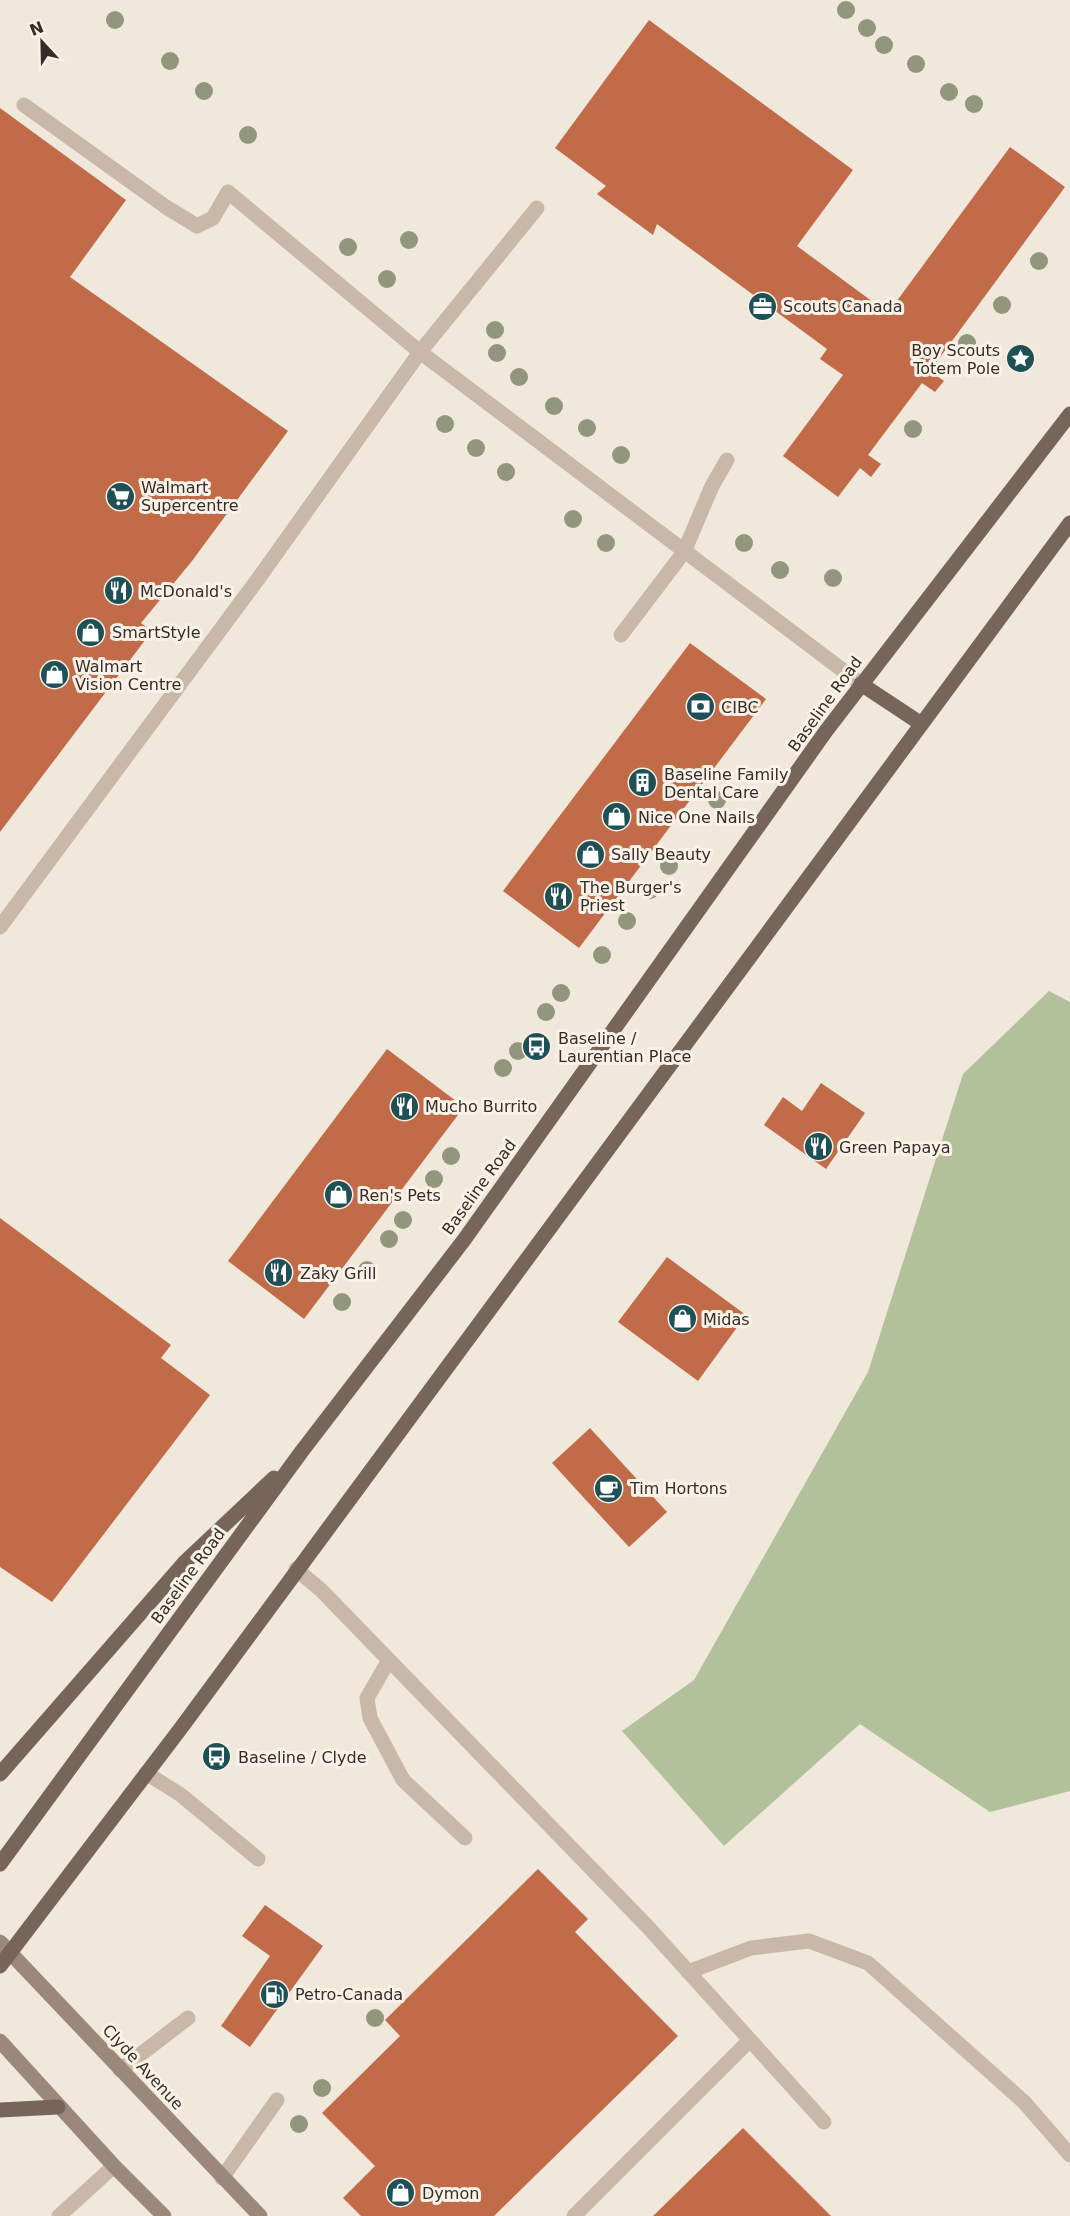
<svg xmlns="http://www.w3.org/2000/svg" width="1070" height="2216" viewBox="0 0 1070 2216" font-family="'DejaVu Sans',sans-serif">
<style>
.green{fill:#b3c09c}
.building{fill:#c26b49}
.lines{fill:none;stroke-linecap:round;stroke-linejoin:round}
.service{stroke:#c9b8a8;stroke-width:15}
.secondary{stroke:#9c887a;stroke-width:15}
.primary{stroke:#77655a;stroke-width:15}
.tree{fill:#92967c}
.labels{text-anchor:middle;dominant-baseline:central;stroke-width:6;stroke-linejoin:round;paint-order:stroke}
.poi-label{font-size:16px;fill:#362d28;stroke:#f9f2e8;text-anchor:start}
.street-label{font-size:16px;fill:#362d28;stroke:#f9f2e8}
</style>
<rect width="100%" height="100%" fill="#f1e8dc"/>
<path class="green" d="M 1049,991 L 1070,1002 L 1070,1791 L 990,1812 L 860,1724 L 724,1846 L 622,1731 L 694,1680 L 868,1372 L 963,1074 Z"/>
<path class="building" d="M 649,20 L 853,170 L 797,246 L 888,313 L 1010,147 L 1065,187 L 930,371 L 944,381 L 935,392 L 922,383 L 868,455 L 881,464 L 871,477 L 860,468 L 838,497 L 783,456 L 843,375 L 820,359 L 827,349 L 657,224 L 653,235 L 597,194 L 606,186 L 555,148 Z
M 0,108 L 126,200 L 70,277 L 288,431 L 192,561 L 141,623 L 152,631 L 0,832 Z
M 690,643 L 766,699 L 579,948 L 503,891 Z
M 387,1049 L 464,1107 L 304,1319 L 228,1261 Z
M 821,1083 L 865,1113 L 826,1169 L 764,1125 L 783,1097 L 802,1111 Z
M 0,1218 L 171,1345 L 161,1358 L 210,1395 L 52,1602 L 0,1567 Z
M 667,1257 L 746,1315 L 698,1381 L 618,1322 Z
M 590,1428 L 667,1512 L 629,1547 L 552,1463 Z
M 538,1869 L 588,1919 L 575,1932 L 678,2036 L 494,2216 L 361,2216 L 343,2198 L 375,2166 L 322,2113 L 400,2036 L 385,2020 Z
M 265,1905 L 323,1946 L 250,2047 L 221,2026 L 270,1956 L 242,1936 Z
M 743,2128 L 831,2216 L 653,2216 Z"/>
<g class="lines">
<path class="service" d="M 24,105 L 166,207 L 197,226 L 213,218 L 228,192 L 420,352 L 861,684
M 621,635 L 684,552 L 712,486 L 727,460
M 0,927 L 258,579 L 420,352 L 537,208
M 296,1569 L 321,1590 L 647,1926 L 824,2122
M 389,1660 L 367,1698 L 370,1718 L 403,1780 L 465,1838
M 146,1773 L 181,1795 L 258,1859
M 688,1972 L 751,1948 L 809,1941 L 868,1963 L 1024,2102 L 1070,2155
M 120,2070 L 188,2018
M 222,2178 L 277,2100
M 59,2216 L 114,2166
M 574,2216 L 750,2040"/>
<path class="secondary" d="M 0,1942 L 260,2216
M 0,2041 L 114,2166 L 164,2216"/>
<path class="primary" d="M 861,684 L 920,723
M 0,1774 L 185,1562 L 274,1478
M 0,1864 L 302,1451 L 464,1240 L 826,731 L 1070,414
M 0,1966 L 181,1728 L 1070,523
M 0,2110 L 58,2107"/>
</g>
<g class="tree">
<circle cx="846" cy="10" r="9"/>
<circle cx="115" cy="20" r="9"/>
<circle cx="867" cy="28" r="9"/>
<circle cx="884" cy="45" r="9"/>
<circle cx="170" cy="61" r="9"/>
<circle cx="916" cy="64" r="9"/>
<circle cx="204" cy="91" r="9"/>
<circle cx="949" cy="92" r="9"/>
<circle cx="974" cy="104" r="9"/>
<circle cx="248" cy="135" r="9"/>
<circle cx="409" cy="240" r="9"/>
<circle cx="348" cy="247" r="9"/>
<circle cx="1039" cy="261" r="9"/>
<circle cx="387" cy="279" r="9"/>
<circle cx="1002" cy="305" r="9"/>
<circle cx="495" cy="330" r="9"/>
<circle cx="967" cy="343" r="9"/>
<circle cx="497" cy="353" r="9"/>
<circle cx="519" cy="377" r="9"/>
<circle cx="554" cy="406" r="9"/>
<circle cx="445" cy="424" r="9"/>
<circle cx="587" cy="428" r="9"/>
<circle cx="913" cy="429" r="9"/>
<circle cx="476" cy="448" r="9"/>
<circle cx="621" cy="455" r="9"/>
<circle cx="506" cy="472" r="9"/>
<circle cx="573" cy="519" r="9"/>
<circle cx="606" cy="543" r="9"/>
<circle cx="744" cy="543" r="9"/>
<circle cx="780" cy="570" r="9"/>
<circle cx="833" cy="578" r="9"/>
<circle cx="717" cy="800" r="9"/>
<circle cx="669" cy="866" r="9"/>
<circle cx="650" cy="890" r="9"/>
<circle cx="627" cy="921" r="9"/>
<circle cx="602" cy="955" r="9"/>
<circle cx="561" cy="993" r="9"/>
<circle cx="546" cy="1012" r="9"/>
<circle cx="518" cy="1051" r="9"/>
<circle cx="503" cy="1068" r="9"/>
<circle cx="451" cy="1156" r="9"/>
<circle cx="434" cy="1179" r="9"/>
<circle cx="403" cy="1220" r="9"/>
<circle cx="389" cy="1239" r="9"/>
<circle cx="367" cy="1270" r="9"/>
<circle cx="342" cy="1302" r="9"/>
<circle cx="375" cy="2018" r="9"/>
<circle cx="322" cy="2088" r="9"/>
<circle cx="299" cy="2124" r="9"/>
</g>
<defs>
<symbol id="office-disc" viewBox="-11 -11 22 22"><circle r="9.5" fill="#1f5056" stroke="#f9f2e8"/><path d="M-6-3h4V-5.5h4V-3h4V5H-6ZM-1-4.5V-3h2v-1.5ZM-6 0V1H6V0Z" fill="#fff"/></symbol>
<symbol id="sight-disc" viewBox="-11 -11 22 22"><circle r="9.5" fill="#1f5056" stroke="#f9f2e8"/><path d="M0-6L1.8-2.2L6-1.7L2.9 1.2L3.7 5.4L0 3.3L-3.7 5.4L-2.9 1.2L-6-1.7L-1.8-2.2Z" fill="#fff"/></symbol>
<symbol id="supermarket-disc" viewBox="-11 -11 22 22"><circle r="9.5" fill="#1f5056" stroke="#f9f2e8"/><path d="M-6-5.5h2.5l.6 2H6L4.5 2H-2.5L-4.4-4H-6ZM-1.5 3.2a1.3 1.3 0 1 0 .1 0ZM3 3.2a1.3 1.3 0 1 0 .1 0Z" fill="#fff"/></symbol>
<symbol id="restaurant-disc" viewBox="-11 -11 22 22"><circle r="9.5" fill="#1f5056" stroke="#f9f2e8"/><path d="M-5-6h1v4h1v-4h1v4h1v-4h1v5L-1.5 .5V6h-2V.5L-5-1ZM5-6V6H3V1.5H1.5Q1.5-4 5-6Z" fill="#fff"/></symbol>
<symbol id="shop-disc" viewBox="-11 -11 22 22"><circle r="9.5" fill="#1f5056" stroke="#f9f2e8"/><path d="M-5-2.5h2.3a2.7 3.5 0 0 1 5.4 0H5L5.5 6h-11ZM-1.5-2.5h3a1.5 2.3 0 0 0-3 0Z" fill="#fff"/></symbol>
<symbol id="bank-disc" viewBox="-11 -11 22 22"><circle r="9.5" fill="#1f5056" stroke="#f9f2e8"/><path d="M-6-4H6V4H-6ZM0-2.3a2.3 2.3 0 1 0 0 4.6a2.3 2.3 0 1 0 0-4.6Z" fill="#fff"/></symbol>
<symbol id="building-disc" viewBox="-11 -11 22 22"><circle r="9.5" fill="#1f5056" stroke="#f9f2e8"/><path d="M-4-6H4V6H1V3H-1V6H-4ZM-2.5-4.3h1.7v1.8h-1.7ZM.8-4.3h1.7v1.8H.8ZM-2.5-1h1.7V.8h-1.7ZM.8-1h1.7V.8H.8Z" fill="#fff"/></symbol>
<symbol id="bus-disc" viewBox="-11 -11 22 22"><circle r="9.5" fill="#1f5056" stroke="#f9f2e8"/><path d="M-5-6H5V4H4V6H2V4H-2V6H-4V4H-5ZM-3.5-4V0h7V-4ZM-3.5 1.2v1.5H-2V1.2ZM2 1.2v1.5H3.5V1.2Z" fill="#fff"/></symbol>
<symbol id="cafe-disc" viewBox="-11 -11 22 22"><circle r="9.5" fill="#1f5056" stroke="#f9f2e8"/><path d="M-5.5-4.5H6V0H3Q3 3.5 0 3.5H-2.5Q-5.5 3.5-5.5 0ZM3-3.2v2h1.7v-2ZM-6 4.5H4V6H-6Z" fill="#fff"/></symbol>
<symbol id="fuel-disc" viewBox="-11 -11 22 22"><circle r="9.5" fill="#1f5056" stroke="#f9f2e8"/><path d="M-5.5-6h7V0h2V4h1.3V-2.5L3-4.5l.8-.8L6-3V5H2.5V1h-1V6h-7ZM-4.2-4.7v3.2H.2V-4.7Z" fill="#fff"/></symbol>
</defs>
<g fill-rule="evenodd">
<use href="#office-disc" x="746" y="290" width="33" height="33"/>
<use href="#sight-disc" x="1004" y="342" width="33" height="33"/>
<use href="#supermarket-disc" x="104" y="480" width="33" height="33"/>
<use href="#restaurant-disc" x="102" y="574" width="33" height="33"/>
<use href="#shop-disc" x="74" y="616" width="33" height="33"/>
<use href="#shop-disc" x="38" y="658" width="33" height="33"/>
<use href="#bank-disc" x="684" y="690" width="33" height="33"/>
<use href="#building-disc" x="626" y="766" width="33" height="33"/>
<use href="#shop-disc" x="600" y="800" width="33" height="33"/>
<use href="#shop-disc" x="574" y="838" width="33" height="33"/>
<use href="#restaurant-disc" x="542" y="880" width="33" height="33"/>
<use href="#bus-disc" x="520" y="1030" width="33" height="33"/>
<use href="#restaurant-disc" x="388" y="1090" width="33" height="33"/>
<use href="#restaurant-disc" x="802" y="1130" width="33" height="33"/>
<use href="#shop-disc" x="322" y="1178" width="33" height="33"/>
<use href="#restaurant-disc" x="262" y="1256" width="33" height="33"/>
<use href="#shop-disc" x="666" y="1302" width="33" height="33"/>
<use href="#cafe-disc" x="592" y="1472" width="33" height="33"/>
<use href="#bus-disc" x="200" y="1740" width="33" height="33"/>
<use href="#fuel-disc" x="258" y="1978" width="33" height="33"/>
<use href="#shop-disc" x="384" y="2176" width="33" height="33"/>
</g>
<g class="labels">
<g class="poi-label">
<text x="783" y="306">Scouts Canada</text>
<text x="1000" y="350" text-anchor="end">Boy Scouts<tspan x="1000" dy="18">Totem Pole</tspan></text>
<text x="141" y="487">Walmart<tspan x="141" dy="18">Supercentre</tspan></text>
<text x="140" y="591">McDonald's</text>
<text x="112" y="632">SmartStyle</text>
<text x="75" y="666">Walmart<tspan x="75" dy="18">Vision Centre</tspan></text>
<text x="721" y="707">CIBC</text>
<text x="664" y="774">Baseline Family<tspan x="664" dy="18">Dental Care</tspan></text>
<text x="638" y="817">Nice One Nails</text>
<text x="611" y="854">Sally Beauty</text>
<text x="580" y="887">The Burger's<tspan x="580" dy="18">Priest</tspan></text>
<text x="558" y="1038">Baseline /<tspan x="558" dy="18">Laurentian Place</tspan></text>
<text x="425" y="1106">Mucho Burrito</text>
<text x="839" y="1147">Green Papaya</text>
<text x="359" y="1195">Ren's Pets</text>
<text x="300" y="1273">Zaky Grill</text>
<text x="703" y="1319">Midas</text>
<text x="630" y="1488">Tim Hortons</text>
<text x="238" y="1757">Baseline / Clyde</text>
<text x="295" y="1994">Petro-Canada</text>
<text x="422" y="2193">Dymon</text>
</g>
<g class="street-label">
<text transform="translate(825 704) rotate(-54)">Baseline Road</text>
<text transform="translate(479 1187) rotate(-54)">Baseline Road</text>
<text transform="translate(188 1576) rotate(-54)">Baseline Road</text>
<text transform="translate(143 2067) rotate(47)">Clyde Avenue</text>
</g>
</g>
<g transform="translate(42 42) rotate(338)" stroke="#f9f2e8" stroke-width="4.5" paint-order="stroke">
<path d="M0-4.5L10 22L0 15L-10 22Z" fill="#362d28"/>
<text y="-9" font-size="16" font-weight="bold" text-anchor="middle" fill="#362d28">N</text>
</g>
</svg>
